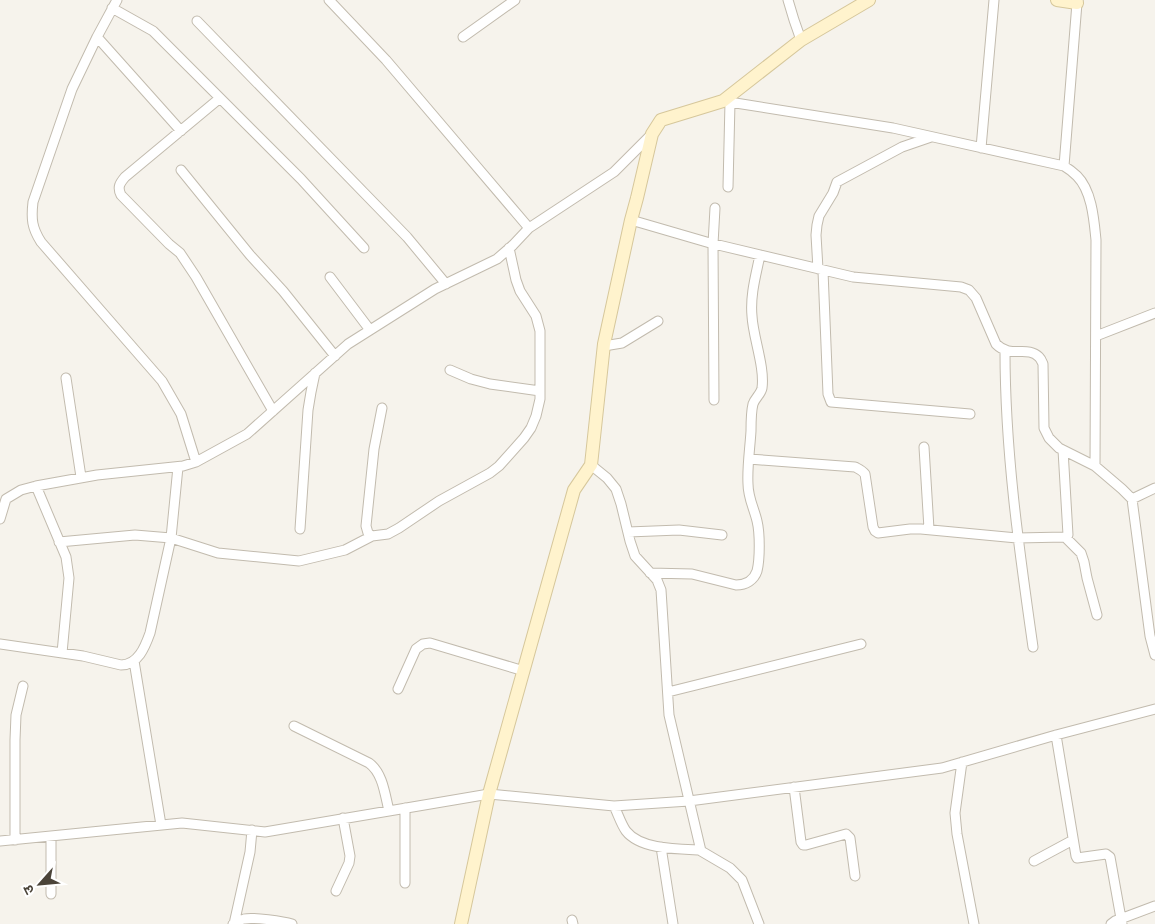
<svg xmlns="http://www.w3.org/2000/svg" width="1155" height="924" viewBox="0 0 1155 924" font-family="'Alegreya Sans','Noto Sans Devanagari',sans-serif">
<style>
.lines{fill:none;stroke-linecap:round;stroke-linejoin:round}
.street-casing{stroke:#c2bbae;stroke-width:11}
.secondary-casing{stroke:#d6c79b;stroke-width:14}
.street{stroke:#fff;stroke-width:9}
.secondary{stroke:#fff3cd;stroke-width:12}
</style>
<rect width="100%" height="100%" fill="#f6f3ec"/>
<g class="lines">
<defs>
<path id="street" d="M 117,0 L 97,37 L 72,89 L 33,202 C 31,219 32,228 41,242 L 162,381 L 181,414 L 196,462
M 329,0 L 386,60 L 529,228
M 788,0 L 794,20 L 801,40
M 1078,0 L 1077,3 L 1064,166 C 1069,169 1073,172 1077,176 C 1092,191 1094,220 1096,240 L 1095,466 L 1122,489 L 1132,499 L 1150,636 L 1155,655
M 112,8 L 153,31 L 301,179 L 364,248
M 197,21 L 407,237 L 446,284
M 97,37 L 181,131
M 463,37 L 515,0
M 220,98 L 125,177 C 120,183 117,187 121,195 L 169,244 L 180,253 L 196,277 L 273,411
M 723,101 L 893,128 L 1064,166
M 981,148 L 994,0
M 181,170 L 250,255 L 283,291 L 335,356
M 728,187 L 730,102
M 631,220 L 710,243 L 853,277 L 961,287 L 969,290 L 976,298 L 996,344 C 1011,359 1027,345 1039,357 C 1041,359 1042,362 1043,364 L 1044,428 L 1049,438 L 1059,448 L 1095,466
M 818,269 L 816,235 L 817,225 L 819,216 L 833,193 L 837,182 L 902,147 L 931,137
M 823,271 L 828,394 L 831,402 L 970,414
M 330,277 L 370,330
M 1096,336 L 1155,313
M 604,346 L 622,343 L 658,321
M 1005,351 C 1005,451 1019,549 1033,647
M 450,370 L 471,379 L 490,384 L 540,391
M 66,378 L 81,477
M 714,400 L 713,244 L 715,208
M 382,408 L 374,449 L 366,526 L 368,533 L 372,536 L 388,534 L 399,528 L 439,501 L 490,473 L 499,466 L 524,438 L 531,428 L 536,416 L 540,399 L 540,331 L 536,316 L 520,291 L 516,280 L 509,248
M 924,447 L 929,529
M 749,459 L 855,467 C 859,469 862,470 865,474 L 873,527 L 875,531 L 878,533 L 910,529 L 921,529 L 1017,538 L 1065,537 L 1068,535 L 1063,450
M 591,465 L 607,478 L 616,489 L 621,504 L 630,541 L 635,556 L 657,580 L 661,590 L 669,715 L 701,851 L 730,868 L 742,880 L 759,924
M 36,486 L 66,557 L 69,578 L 62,653
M 1132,499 L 1155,488
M 0,519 L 6,499 L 21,490 L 36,486 L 97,475 L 183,466 L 196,462 L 247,434 L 348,344 L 435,289 L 497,259 L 513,245 L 529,228 L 614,172 L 651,135
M 300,529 L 308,410 L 311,392 L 315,373
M 628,532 L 679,530 L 722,535
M 1065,537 L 1081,553 L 1084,562 L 1087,578 L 1097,615
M 59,542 L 135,535 L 171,538 L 218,553 L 299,561 L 345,550 L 372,536
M 650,573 L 692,574 L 736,585 C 746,585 754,580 757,571 C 760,559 760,533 757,521 C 754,508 748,498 748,484 C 747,467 750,448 751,431 C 751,422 751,412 753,404 C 755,398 761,394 762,388 C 765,367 753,337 752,316 C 750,295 756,275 760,255
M 0,644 L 83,656 L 121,665 C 138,665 145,647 150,633 L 171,538 L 178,467
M 134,661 L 161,825
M 398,689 L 416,649 L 423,644 L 430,643 L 524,671
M 668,692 L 861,644
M 294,726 L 369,763 C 383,773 385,795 389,811
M 1056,735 L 1076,856 L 1077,858 L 1106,854 L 1110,857 L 1122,924
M 962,762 L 955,813 L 957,834 L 974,924
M 794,787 L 801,842 L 803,845 L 806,845 L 846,834 L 850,838 L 855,876
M 614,806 C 618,814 621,824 626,831 C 641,850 679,849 701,850
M 51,836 L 51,894
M 15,840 L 15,740 L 16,715 L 23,686
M 0,841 L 182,823 L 265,832 L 489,794 L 614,806 L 689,801 L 942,768 L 1056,735 L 1155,709
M 661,847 L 673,924
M 1034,861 L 1073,840
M 405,883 L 405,808
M 336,891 L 349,863 L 350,856 L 343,818
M 572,920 L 573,924
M 233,924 C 236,922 240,920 244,919 C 253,917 283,921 292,924
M 234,924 L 250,852 L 252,830
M 1111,924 L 1115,921 L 1155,906"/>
<path id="secondary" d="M 1057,0 L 1077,3
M 461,924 L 489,794 L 574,490 L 591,465 L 604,344 L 631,220 L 637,198 L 652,134 L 661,120 L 723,101 L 801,40 L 869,0"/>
</defs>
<use href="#street" class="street-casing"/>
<use href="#secondary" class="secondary-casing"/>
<use href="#street" class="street"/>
<use href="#secondary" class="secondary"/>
</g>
<g transform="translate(40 884) rotate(243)" stroke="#ffffff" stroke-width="4" paint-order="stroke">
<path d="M0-4L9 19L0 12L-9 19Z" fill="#4b4439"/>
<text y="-8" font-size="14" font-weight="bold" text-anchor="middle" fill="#4b4439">उ</text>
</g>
</svg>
